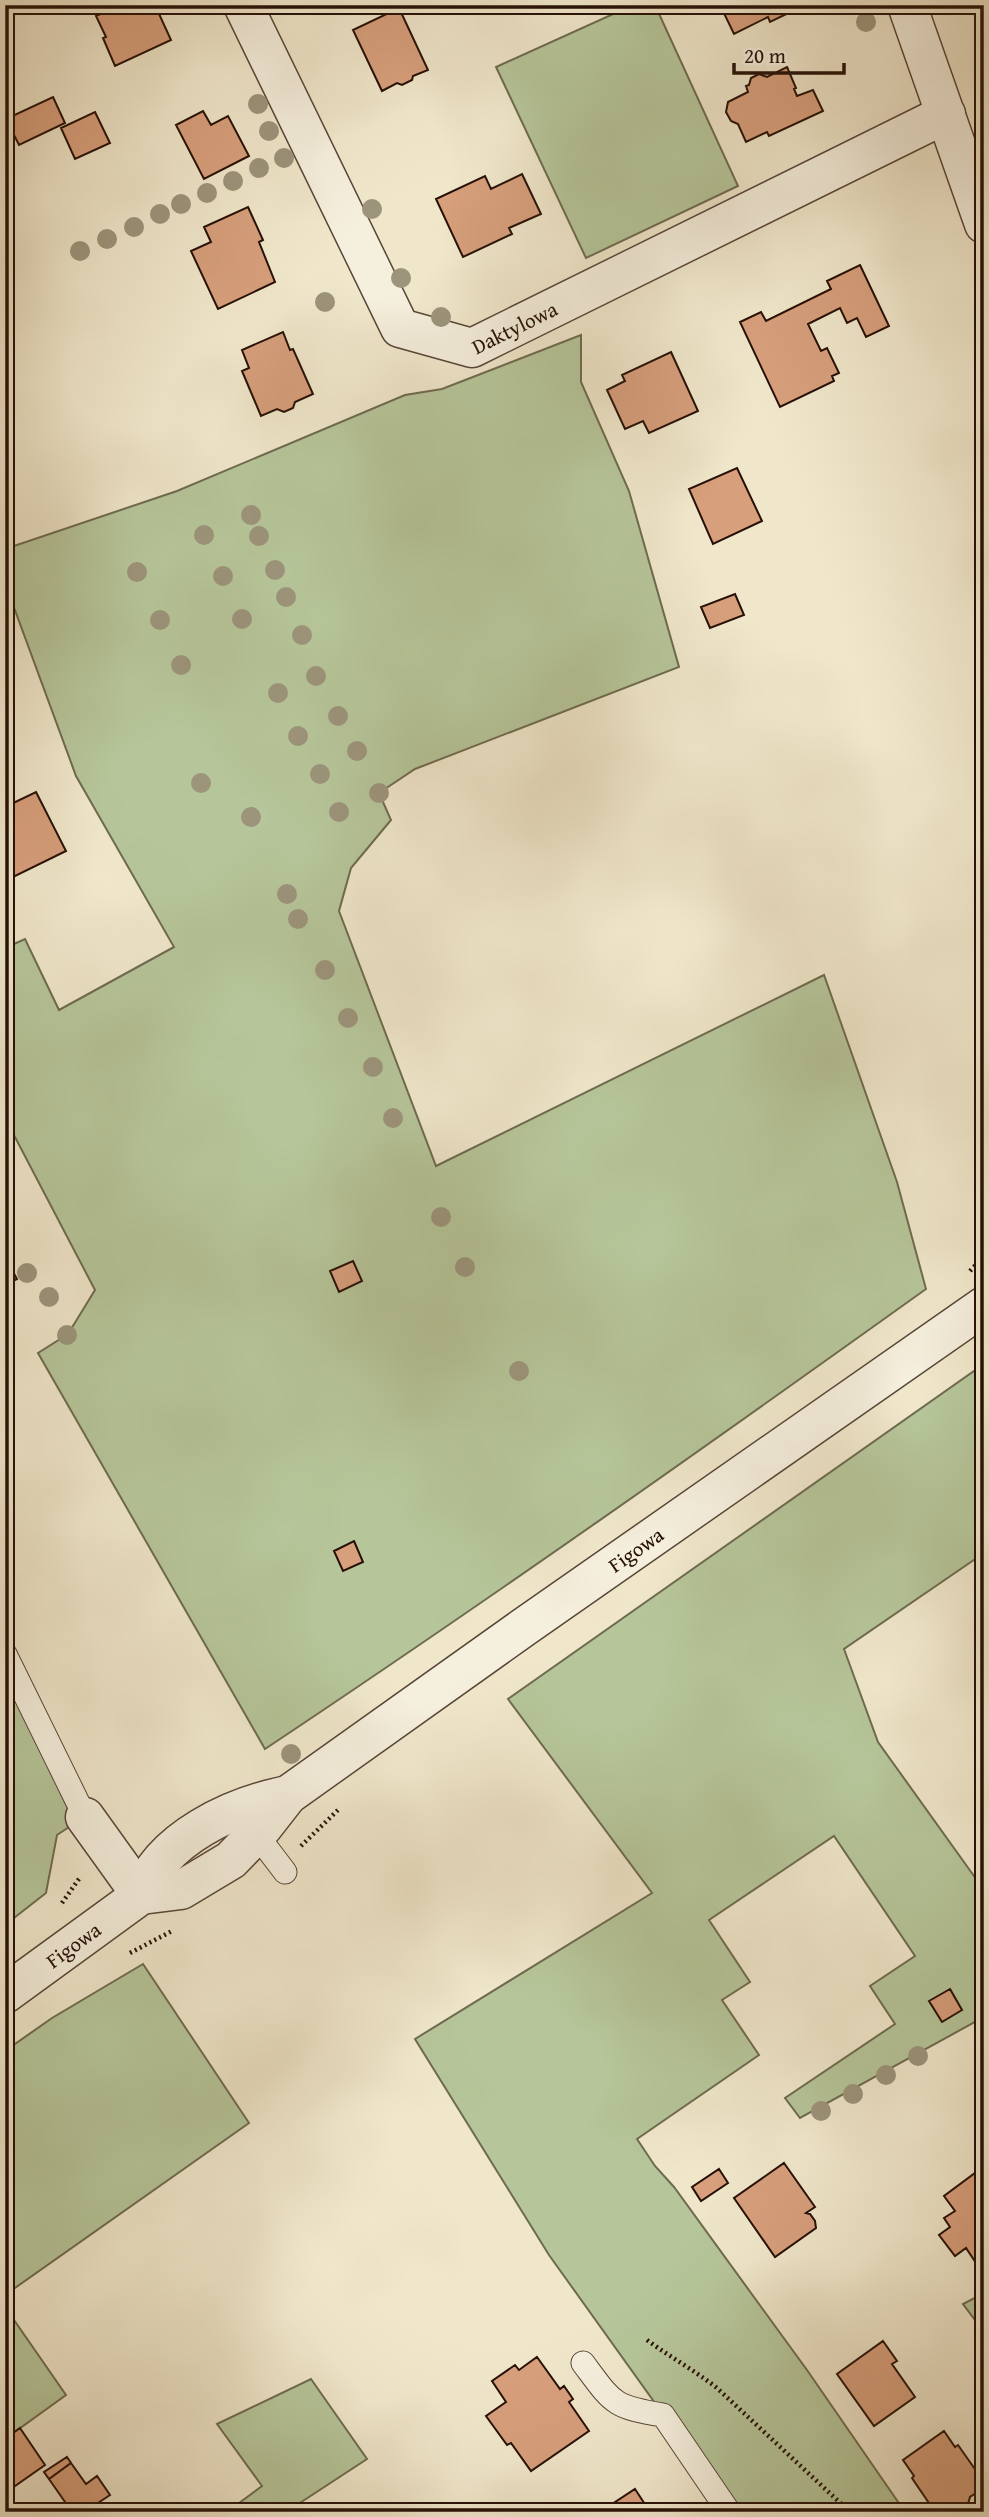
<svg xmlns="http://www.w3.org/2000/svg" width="989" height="2517" viewBox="0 0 989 2517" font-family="'Gentium Book Plus',serif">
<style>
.green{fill:#b6c69a;stroke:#6e6b50;stroke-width:2}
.building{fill:#d79f7c;stroke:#261007;stroke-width:2}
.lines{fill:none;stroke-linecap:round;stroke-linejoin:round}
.lane-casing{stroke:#584638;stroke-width:25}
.street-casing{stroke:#584638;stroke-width:41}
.path{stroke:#261007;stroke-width:4.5;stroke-dasharray:2 3.5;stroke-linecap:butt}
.lane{stroke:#f5efdd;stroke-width:23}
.street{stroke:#f5efdd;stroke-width:38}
.tree{fill:#9c947b}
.labels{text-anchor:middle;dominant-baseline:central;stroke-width:6;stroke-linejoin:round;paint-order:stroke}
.street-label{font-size:21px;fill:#261007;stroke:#f5efdd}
</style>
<rect width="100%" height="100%" fill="#f0e7cb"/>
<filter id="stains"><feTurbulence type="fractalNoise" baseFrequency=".00286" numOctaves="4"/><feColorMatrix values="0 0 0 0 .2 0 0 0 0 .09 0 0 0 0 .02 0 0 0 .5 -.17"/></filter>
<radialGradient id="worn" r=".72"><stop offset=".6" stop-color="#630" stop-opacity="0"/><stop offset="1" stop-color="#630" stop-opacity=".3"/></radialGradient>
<path class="green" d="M 633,5 L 655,5 L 738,186 L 586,258 L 496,67 Z
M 581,335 L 581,382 L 629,491 L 679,667 L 415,769 L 379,793 L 391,820 L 351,868 L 339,911 L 436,1166 L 824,975 L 897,1182 L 926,1289 C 708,1445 489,1600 265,1749 L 38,1353 L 68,1334 L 95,1290 L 5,1118 L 5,948 L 25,939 L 59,1010 L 174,947 L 76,776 L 5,583 L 5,549 L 177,491 L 405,395 L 442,389 Z
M 984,1364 L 984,1553 L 844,1649 L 878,1742 L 984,1890 L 984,2017 L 800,2118 L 785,2098 L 895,2024 L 870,1986 L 915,1956 L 834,1836 L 709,1920 L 750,1982 L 722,2000 L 759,2055 L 637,2139 L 655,2166 L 674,2187 L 807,2370 L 905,2512 L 733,2512 L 549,2255 L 415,2039 L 652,1893 L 508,1699 Z
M 5,1676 L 75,1823 L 57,1835 L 46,1893 L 5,1925 Z
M 143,1964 L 249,2123 L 5,2295 L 5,2051 L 52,2018 Z
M 984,2293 L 984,2332 L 963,2304 Z
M 5,2307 L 66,2395 L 5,2439 Z
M 311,2379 L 367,2459 L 286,2512 L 227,2512 L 262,2486 L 217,2424 Z"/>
<path class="building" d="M 119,5 L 155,5 L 171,40 L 115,66 L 103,38 L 106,37 L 96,16 Z
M 720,5 L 795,5 L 797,9 L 770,22 L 768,17 L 734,34 Z
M 399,8 L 428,70 L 413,76 L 412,80 L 402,85 L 397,83 L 382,91 L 353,30 Z
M 787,67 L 796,88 L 794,89 L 797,96 L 813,90 L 823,111 L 769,136 L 767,132 L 746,142 L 738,124 L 731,121 L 726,112 L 728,102 L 748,92 L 746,86 L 749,85 L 751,78 L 759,74 L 767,77 Z
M 53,97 L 65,123 L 19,145 L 6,119 Z
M 203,111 L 211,125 L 228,116 L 249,156 L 204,179 L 176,125 Z
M 95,112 L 110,143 L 75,159 L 61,128 Z
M 522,174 L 541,214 L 509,228 L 512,234 L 463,257 L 436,199 L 485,176 L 491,189 Z
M 248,207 L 263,240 L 259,242 L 275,282 L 218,309 L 191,251 L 211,242 L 204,227 Z
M 860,265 L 889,326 L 866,337 L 857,318 L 847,323 L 840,308 L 808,324 L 821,351 L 827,348 L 839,373 L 832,376 L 834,381 L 780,407 L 740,322 L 761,312 L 766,321 L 831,289 L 827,281 Z
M 283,332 L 290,350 L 293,349 L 313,394 L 295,402 L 293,408 L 284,412 L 277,409 L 261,416 L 242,371 L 249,368 L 242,350 Z
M 671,352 L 698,411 L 649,433 L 643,421 L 625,429 L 607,390 L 625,381 L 622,375 Z
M 737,468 L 762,521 L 713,544 L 689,489 Z
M 735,594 L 744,615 L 710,628 L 701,607 Z
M 36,792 L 66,851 L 5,881 L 5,807 Z
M 5,1257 L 17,1279 L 5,1285 Z
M 353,1261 L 362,1281 L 339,1292 L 330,1271 Z
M 354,1541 L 363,1562 L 343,1571 L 334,1551 Z
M 950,1989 L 962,2010 L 942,2022 L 929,2001 Z
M 784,2163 L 815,2207 L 806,2213 L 810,2214 L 815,2221 L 816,2228 L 775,2257 L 734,2198 Z
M 719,2169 L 728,2183 L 701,2201 L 692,2187 Z
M 975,2173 L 984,2185 L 984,2257 L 976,2263 L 966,2248 L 955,2256 L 939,2235 L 950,2227 L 944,2218 L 955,2211 L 944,2196 Z
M 883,2341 L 897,2361 L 892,2364 L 915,2397 L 874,2426 L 837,2374 Z
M 537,2357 L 560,2389 L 564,2386 L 573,2399 L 569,2402 L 589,2431 L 531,2471 L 511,2443 L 507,2445 L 486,2416 L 506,2402 L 492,2381 L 515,2365 L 519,2370 Z
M 20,2428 L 45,2465 L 5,2493 L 5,2439 Z
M 944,2431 L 955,2447 L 958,2445 L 984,2482 L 984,2488 L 970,2497 L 968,2504 L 962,2509 L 935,2512 L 912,2478 L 914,2476 L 903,2460 Z
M 67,2457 L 71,2463 L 49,2479 L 44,2472 Z
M 71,2463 L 86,2484 L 97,2476 L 110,2495 L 98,2503 L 105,2512 L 72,2512 L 49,2479 Z
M 635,2489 L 650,2512 L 600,2512 Z"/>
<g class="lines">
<defs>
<path id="lane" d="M 5,1654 L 85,1817
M 250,1826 L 285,1872
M 583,2363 C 613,2403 612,2407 663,2415 L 729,2512"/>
<g id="street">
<path id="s1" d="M 243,5 L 400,328 L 472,348 L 946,114"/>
<path d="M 907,5 L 984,224"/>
<path d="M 85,1817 L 141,1895"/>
<path d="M 141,1895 C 161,1838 233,1806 288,1795"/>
<path id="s2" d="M 5,1994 L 141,1895 L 181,1890 L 231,1860 L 263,1827 L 288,1795 L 524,1627 L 984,1306"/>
</g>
</defs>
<use href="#lane" class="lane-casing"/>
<use href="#street" class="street-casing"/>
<path class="path" d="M 970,1271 L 984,1256
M 301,1846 L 340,1808
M 62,1903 L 81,1876
M 130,1953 L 172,1931
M 647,2340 C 670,2357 694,2370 717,2388 L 850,2512"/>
<use href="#lane" class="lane"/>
<use href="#street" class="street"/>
</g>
<g class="tree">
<circle cx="866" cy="22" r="10"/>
<circle cx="258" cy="104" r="10"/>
<circle cx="269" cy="131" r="10"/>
<circle cx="284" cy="158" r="10"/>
<circle cx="259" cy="168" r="10"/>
<circle cx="233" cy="181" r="10"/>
<circle cx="207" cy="193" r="10"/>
<circle cx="181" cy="204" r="10"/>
<circle cx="372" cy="209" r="10"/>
<circle cx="160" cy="214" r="10"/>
<circle cx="134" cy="227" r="10"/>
<circle cx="107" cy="239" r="10"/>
<circle cx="80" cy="251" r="10"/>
<circle cx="401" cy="278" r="10"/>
<circle cx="325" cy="302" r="10"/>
<circle cx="441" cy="317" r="10"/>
<circle cx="251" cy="515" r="10"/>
<circle cx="204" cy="535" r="10"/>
<circle cx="259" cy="536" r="10"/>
<circle cx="275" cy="570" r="10"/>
<circle cx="137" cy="572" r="10"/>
<circle cx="223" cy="576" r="10"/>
<circle cx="286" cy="597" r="10"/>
<circle cx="242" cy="619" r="10"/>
<circle cx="160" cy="620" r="10"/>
<circle cx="302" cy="635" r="10"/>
<circle cx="181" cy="665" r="10"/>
<circle cx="316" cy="676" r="10"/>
<circle cx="278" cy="693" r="10"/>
<circle cx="338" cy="716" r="10"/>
<circle cx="298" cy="736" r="10"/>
<circle cx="357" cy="751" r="10"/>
<circle cx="320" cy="774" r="10"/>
<circle cx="201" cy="783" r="10"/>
<circle cx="379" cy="793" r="10"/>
<circle cx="339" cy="812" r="10"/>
<circle cx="251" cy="817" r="10"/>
<circle cx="287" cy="894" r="10"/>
<circle cx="298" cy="919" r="10"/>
<circle cx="325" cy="970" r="10"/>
<circle cx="348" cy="1018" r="10"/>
<circle cx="373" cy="1067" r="10"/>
<circle cx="393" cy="1118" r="10"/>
<circle cx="441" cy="1217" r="10"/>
<circle cx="465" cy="1267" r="10"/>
<circle cx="27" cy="1273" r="10"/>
<circle cx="49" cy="1297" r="10"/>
<circle cx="67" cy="1335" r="10"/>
<circle cx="519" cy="1371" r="10"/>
<circle cx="291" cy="1754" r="10"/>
<circle cx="918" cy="2056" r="10"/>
<circle cx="886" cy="2075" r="10"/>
<circle cx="853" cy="2094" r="10"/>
<circle cx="821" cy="2111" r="10"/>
</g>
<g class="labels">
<g class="street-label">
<text stroke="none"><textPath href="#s1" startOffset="481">Daktylowa</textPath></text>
<text stroke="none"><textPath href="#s2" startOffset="779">Figowa</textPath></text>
<text stroke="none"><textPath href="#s2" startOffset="84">Figowa</textPath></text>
</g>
</g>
<rect width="989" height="2517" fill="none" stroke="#f0e7cb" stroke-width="28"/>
<rect x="7" y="7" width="975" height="2503" fill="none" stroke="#261007" stroke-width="3.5"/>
<rect x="14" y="14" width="961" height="2489" fill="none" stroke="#261007" stroke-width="2"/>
<path d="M734 63v10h110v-10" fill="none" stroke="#261007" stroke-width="3.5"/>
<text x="744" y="63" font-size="21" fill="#261007" stroke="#f5efdd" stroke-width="5" paint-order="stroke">20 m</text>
<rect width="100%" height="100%" filter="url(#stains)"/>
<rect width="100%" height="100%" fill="url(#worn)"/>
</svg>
